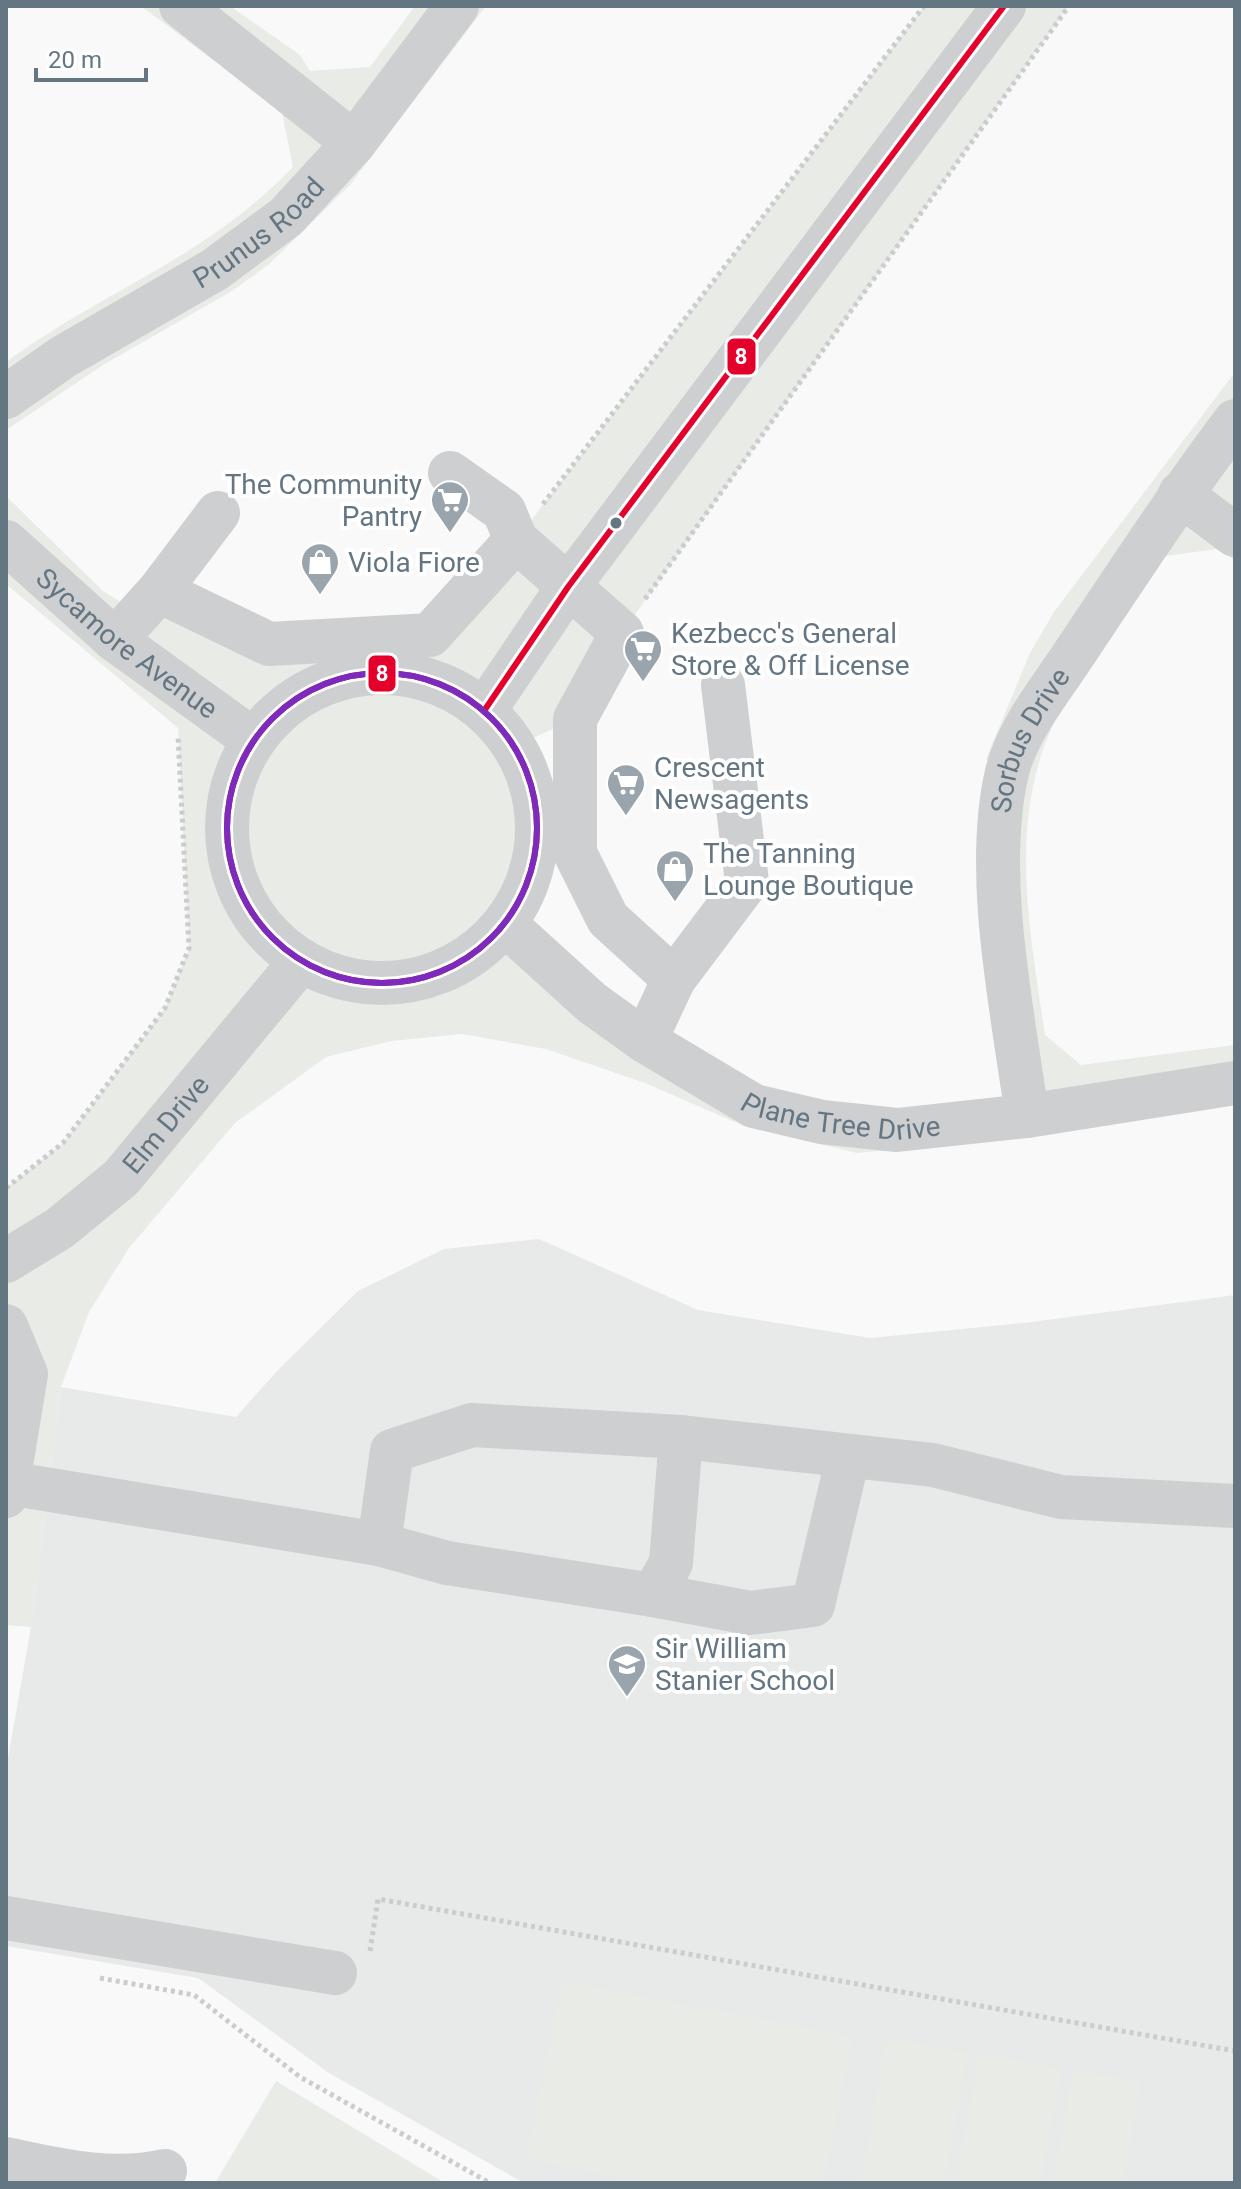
<svg xmlns="http://www.w3.org/2000/svg" width="1241" height="2189" viewBox="0 0 1241 2189" font-family="Roboto,sans-serif">
<style>
.built{fill:#e8e9e9}
.green{fill:#e8ebe6}
.lines{fill:none;stroke-linecap:round;stroke-linejoin:round}
.path{stroke:#cbcccd;stroke-width:5;stroke-dasharray:4 4;stroke-linecap:butt}
.minor{stroke:#cecfd0;stroke-width:44}
.bus-1-casing{stroke:#fff;stroke-width:12}
.bus-1{stroke:#e4002b;stroke-width:6}
.marked{fill:none;stroke:#7b2cbf;stroke-width:6;stroke-linejoin:round}
.bus-dot{fill:#657683;stroke:#fff;stroke-width:3}
.labels{text-anchor:middle;dominant-baseline:central;stroke-width:8;stroke-linejoin:round;paint-order:stroke}
.street-label{font-size:28px;fill:#657683;stroke:#fff}
.poi-label{font-size:28px;fill:#657683;stroke:#fff;text-anchor:start}
.line-badge{stroke:#fff;stroke-width:3}
.badge-label{font-size:22px;text-anchor:middle;font-weight:bold;fill:#fff}
</style>
<rect width="100%" height="100%" fill="#f9f9f9"/>
<path class="built" d="M 539,1239 L 698,1310 L 870,1338 L 1032,1322 L 1235,1295 L 1235,2183 L 524,2183 L 329,2073 L 198,1978 L 6,1946 L 6,1770 L 31,1627 L 61,1387 L 236,1417 L 278,1370 L 358,1291 L 444,1249 Z"/>
<path class="green" d="M 141,6 L 230,6 L 300,55 L 310,71 L 370,67 L 415,6 L 486,6 L 350,185 L 268,265 L 232,291 L 103,365 L 6,430 L 6,362 C 103,291 207,257 293,167 L 282,112 Z
M 924,6 L 1069,6 L 622,633 L 575,719 L 515,746 C 546,820 544,854 505,924 L 754,1106 L 1027,1116 L 1007,770 L 986,759 L 1030,653 L 1054,612 L 1235,372 L 1235,560 L 1216,549 L 1159,557 C 1121,612 1079,666 1052,727 C 1008,825 1030,933 1045,1035 L 1081,1065 L 1235,1045 L 1235,1104 L 1030,1136 L 857,1153 L 744,1126 L 645,1083 L 546,1049 L 462,1034 L 391,1041 L 326,1057 L 235,1123 L 129,1248 L 89,1312 L 61,1387 L 31,1627 L 6,1625 L 6,1188 L 63,1143 L 165,1008 L 189,948 L 178,728 L 6,584 L 6,496 L 103,591 L 138,613 L 159,591 L 269,644 L 430,635 L 516,540 Z
M 562,1980 L 853,2037 L 824,2183 L 649,2183 L 526,2159 Z
M 886,2038 L 968,2053 L 945,2183 L 861,2183 Z
M 979,2053 L 1062,2068 L 1041,2183 L 955,2183 Z
M 1073,2070 L 1141,2081 L 1124,2183 L 1053,2183 Z
M 276,2081 L 445,2183 L 215,2183 Z"/>
<g class="lines">
<path class="path" d="M 543,504 L 924,6
M 645,599 L 1069,6
M 6,1188 L 63,1143 L 165,1008 L 189,948 L 178,736
M 370,1951 L 378,1899 L 1235,2051
M 100,1978 L 194,1995 L 300,2077 L 490,2183"/>
<g class="minor">
<path d="M 181,6 L 354,143"/>
<path id="s1" d="M 6,397 L 63,357 L 214,270 L 286,217 L 354,143 L 457,6"/>
<path d="M 450,473 L 504,511 L 516,540"/>
<path d="M 1180,494 L 1235,535"/>
<path id="s2" d="M 6,542 L 115,640 L 252,739"/>
<path d="M 159,591 L 218,513"/>
<path d="M 115,640 L 159,591 L 269,644 L 430,635 L 516,540 L 622,633 L 575,719 L 575,853 L 608,919 L 674,979 L 645,1041"/>
<circle cx="382" cy="828" r="155"/>
<path d="M 484,711 L 568,587 L 1004,6"/>
<path id="s3" d="M 505,924 L 592,1003 L 645,1041 L 754,1106 L 822,1122 L 897,1130 L 1027,1116 L 1235,1083"/>
<path d="M 674,979 L 747,882 L 723,685"/>
<path id="s4" d="M 1027,1116 C 1013,1012 983,875 1007,772 C 1018,728 1052,688 1076,651 C 1128,573 1179,495 1235,421"/>
<path id="s5" d="M 6,1261 L 60,1228 L 121,1178 L 301,961"/>
<path d="M 6,1326 L 26,1374 L 6,1496"/>
<path d="M 8,1483 L 379,1544 L 447,1563 L 653,1595 L 671,1563 L 681,1437"/>
<path d="M 379,1544 L 392,1451 L 472,1425 L 681,1437 L 933,1465 L 1061,1497 L 1235,1506"/>
<path d="M 653,1595 L 750,1613 L 813,1605 L 848,1457"/>
<path d="M 6,1918 L 335,1973"/>
<path d="M 6,2159 C 59,2170 111,2183 165,2171"/>
</g>
<defs>
<path id="bus-1" d="M227 828a155 155 0 1 1 310 0a155 155 0 1 1-310 0Z
M 484,711 L 568,587 L 1004,6"/>
</defs>
<use href="#bus-1" class="bus-1-casing"/>
<use href="#bus-1" class="bus-1"/>
</g>
<path class="marked" d="M227 828a155 155 0 1 1 310 0a155 155 0 1 1-310 0Z"/>
<defs>
<symbol id="supermarket-pin" viewBox="-11 -11 22 30"><path d="M0 17L-7.5 6A9.5 9.5 0 1 1 7.5 6Z" fill="#99a4ac" stroke="#fff"/><path d="M-6-5.5h2.5l.6 2H6L4.5 2H-2.5L-4.4-4H-6ZM-1.5 3.2a1.3 1.3 0 1 0 .1 0ZM3 3.2a1.3 1.3 0 1 0 .1 0Z" fill="#fff"/></symbol>
<symbol id="shop-pin" viewBox="-11 -11 22 30"><path d="M0 17L-7.5 6A9.5 9.5 0 1 1 7.5 6Z" fill="#99a4ac" stroke="#fff"/><path d="M-5-2.5h2.3a2.7 3.5 0 0 1 5.4 0H5L5.5 6h-11ZM-1.5-2.5h3a1.5 2.3 0 0 0-3 0Z" fill="#fff"/></symbol>
<symbol id="school-pin" viewBox="-11 -11 22 30"><path d="M0 17L-7.5 6A9.5 9.5 0 1 1 7.5 6Z" fill="#99a4ac" stroke="#fff"/><path d="M0-5L7-2L0 1L-7-2ZM-4 1L0 2.5L4 1V4Q0 6-4 4Z" fill="#fff"/></symbol>
</defs>
<g fill-rule="evenodd">
<use href="#supermarket-pin" x="428" y="478" width="44" height="60"/>
<use href="#shop-pin" x="298" y="540" width="44" height="60"/>
<use href="#supermarket-pin" x="621" y="627" width="44" height="60"/>
<use href="#supermarket-pin" x="604" y="761" width="44" height="60"/>
<use href="#shop-pin" x="653" y="847" width="44" height="60"/>
<use href="#school-pin" x="605" y="1642" width="44" height="60"/>
</g>
<circle class="bus-dot" cx="616" cy="523" r="7"/>
<g class="labels">
<g class="street-label">
<text stroke="none"><textPath href="#s1" startOffset="302">Prunus Road</textPath></text>
<text stroke="none"><textPath href="#s2" startOffset="158">Sycamore Avenue</textPath></text>
<text stroke="none"><textPath href="#s4" startOffset="384">Sorbus Drive</textPath></text>
<text stroke="none"><textPath href="#s3" startOffset="398">Plane Tree Drive</textPath></text>
<text stroke="none"><textPath href="#s5" startOffset="212">Elm Drive</textPath></text>
</g>
<g class="poi-label">
<text x="422" y="484" text-anchor="end">The Community<tspan x="422" dy="32">Pantry</tspan></text>
<text x="348" y="562">Viola Fiore</text>
<text x="671" y="633">Kezbecc's General<tspan x="671" dy="32">Store &amp; Off License</tspan></text>
<text x="654" y="767">Crescent<tspan x="654" dy="32">Newsagents</tspan></text>
<text x="703" y="853">The Tanning<tspan x="703" dy="32">Lounge Boutique</tspan></text>
<text x="655" y="1648">Sir William<tspan x="655" dy="32">Stanier School</tspan></text>
</g>
</g>
<g class="line-badge">
<rect x="726" y="337" width="31" height="39" rx="8" fill="#e4002b"/>
<rect x="367" y="654" width="30" height="39" rx="8" fill="#e4002b"/>
</g>
<g class="badge-label">
<text x="741" y="364">8</text>
<text x="382" y="681">8</text>
</g>
<rect width="1241" height="2189" fill="none" stroke="#657683" stroke-width="16"/>
<path d="M36 68v12h110v-12" fill="none" stroke="#657683" stroke-width="4"/>
<text x="48" y="68" font-size="24" fill="#657683" stroke="#ffffff" stroke-width="6" paint-order="stroke">20 m</text>
</svg>
